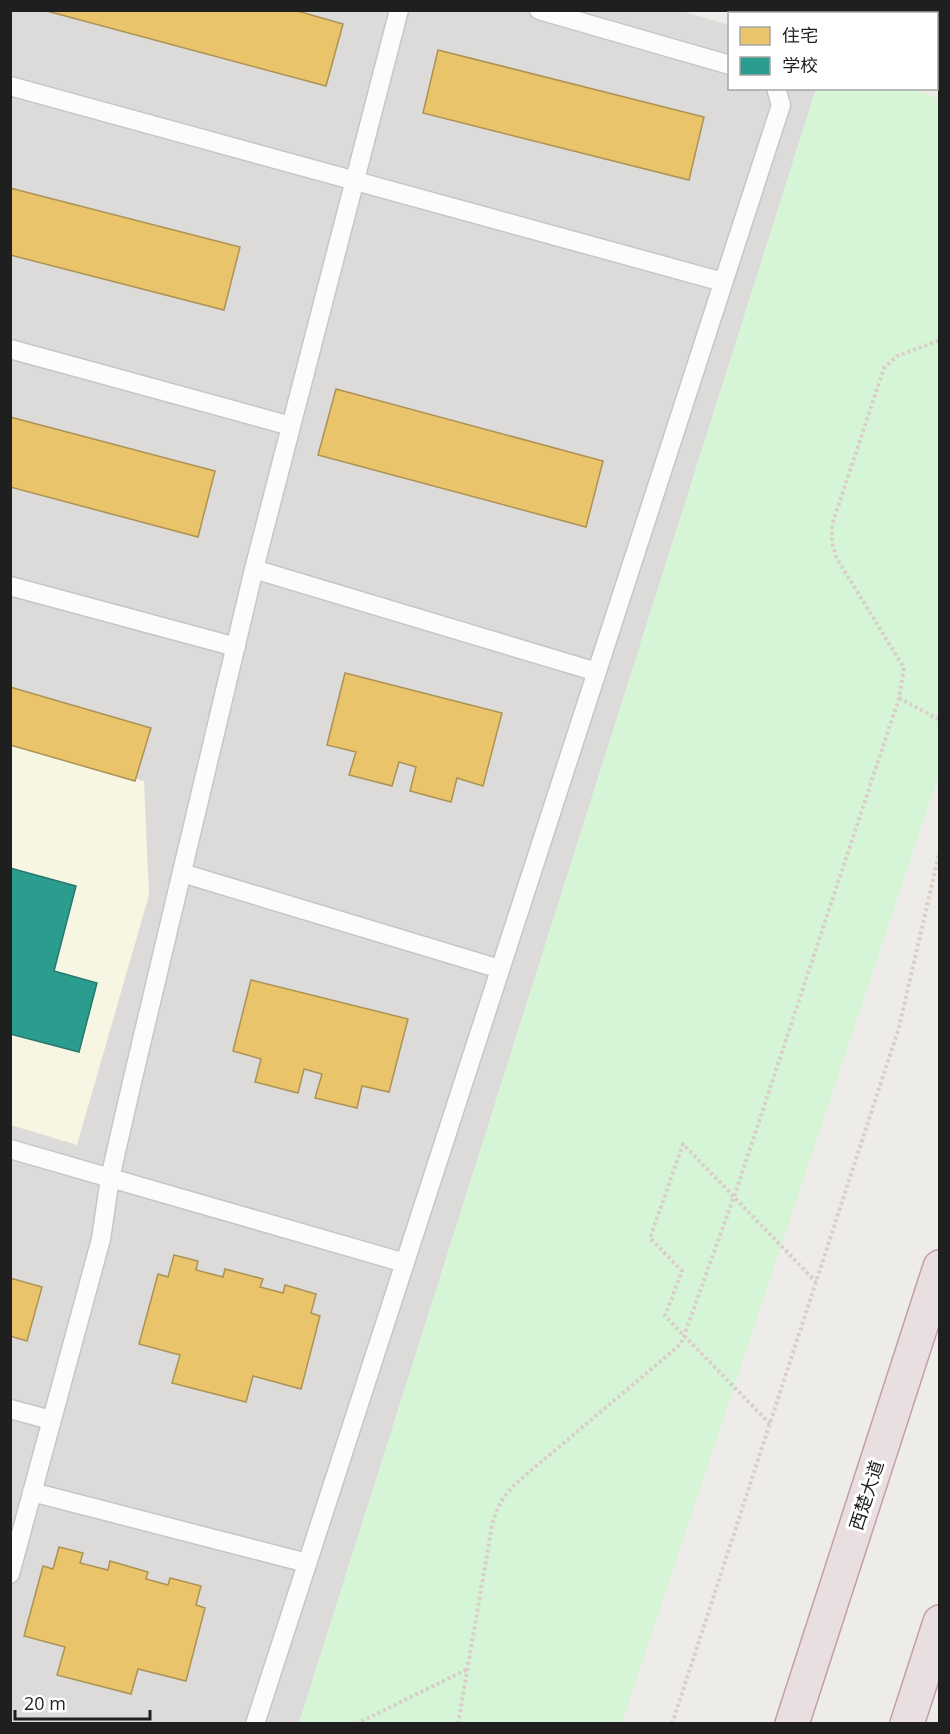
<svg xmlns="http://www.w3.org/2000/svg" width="950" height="1734" viewBox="0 0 950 1734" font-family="'Open Sans','Noto Sans SC',sans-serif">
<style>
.residential{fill:#dcdbd9}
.education{fill:#f6f6e3}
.park{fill:#d5f5d6}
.homes{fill:#e9c46a;stroke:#ac9254;stroke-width:1.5}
.schools{fill:#2a9d8f;stroke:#27776d;stroke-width:1.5}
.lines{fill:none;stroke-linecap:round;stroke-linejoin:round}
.lane-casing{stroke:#c6c6c4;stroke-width:21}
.secondary-casing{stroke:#95987e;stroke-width:36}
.highway-casing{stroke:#c49ea8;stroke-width:36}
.path{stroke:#dbcdca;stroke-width:4;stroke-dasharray:3 3;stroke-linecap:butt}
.lane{stroke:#fcfcfc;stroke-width:18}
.secondary{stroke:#f3f4eb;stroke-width:33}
.highway{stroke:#eadfe0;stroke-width:33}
.labels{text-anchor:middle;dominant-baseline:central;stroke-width:6;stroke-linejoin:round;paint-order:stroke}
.street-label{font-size:18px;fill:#1f1f1f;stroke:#fff}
</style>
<rect width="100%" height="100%" fill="#edece8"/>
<path class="residential" d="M 678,10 L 729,25 L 730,88 L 816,89 L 299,1723 L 11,1724 L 11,11 Z"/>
<path class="education" d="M 10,743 L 144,781 L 149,895 L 77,1145 L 11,1125 Z"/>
<path class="park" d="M 816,89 L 914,89 L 939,99 L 939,774 L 622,1723 L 299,1723 Z"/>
<path class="homes" d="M 43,10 L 294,10 L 343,24 L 326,86 Z
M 438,50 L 704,117 L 689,180 L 423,113 Z
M 10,188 L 240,247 L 224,310 L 10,255 Z
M 336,389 L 603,461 L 586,527 L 318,455 Z
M 10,417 L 215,471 L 198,537 L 10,487 Z
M 345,673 L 502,713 L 483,786 L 457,778 L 451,802 L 410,791 L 416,767 L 399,762 L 392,786 L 349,775 L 356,752 L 327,745 Z
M 10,687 L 151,728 L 135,781 L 10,745 Z
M 251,980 L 408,1019 L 389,1092 L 362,1086 L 357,1108 L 315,1098 L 322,1074 L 304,1069 L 298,1093 L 255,1082 L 261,1059 L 233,1051 Z
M 174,1255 L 198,1261 L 196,1270 L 223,1277 L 225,1269 L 263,1279 L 260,1287 L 283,1293 L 285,1285 L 316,1294 L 311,1313 L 320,1316 L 301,1389 L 253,1376 L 246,1402 L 172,1383 L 180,1355 L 139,1344 L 158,1274 L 168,1277 Z
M 10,1278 L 42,1287 L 27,1341 L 10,1336 Z
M 59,1547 L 83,1553 L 80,1563 L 108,1570 L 110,1561 L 148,1572 L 146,1579 L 168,1585 L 170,1578 L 201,1586 L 196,1605 L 205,1608 L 186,1681 L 138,1669 L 131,1694 L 57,1675 L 65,1647 L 24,1636 L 43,1566 L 53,1569 Z"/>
<path class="schools" d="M 10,868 L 76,886 L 54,971 L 97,983 L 79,1052 L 10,1034 Z"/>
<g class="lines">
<defs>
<path id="lane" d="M 539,10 L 730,65
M 10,86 L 723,282
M 10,349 L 291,426
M 254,569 L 597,672
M 10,586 L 236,647
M 182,873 L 500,969
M 10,1149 L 405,1263
M 10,1409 L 51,1420
M 32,1492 L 307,1563
M 10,1574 L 101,1239 L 110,1178 L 132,1082 L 254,569 L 399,10
M 255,1724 L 781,105 L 776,88"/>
<path id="secondary" d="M 870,10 L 880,14
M 936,29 L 940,30"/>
<path id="highway" d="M 792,1724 L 940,1267
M 907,1724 L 940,1622"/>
</defs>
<use href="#lane" class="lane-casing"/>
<use href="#secondary" class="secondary-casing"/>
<use href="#highway" class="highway-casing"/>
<path class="path" d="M 899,698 L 940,720
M 770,1424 L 665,1316 L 682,1271 L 650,1238 L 683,1144 L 816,1282
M 356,1724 L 468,1669
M 458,1724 L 493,1520 L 501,1501 L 515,1484 L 681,1344 L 736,1191 L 899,698 L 904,668 L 836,557 L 832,542 L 832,525 L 884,368 L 897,356 L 940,340
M 672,1724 L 899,1027 L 940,850"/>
<use href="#lane" class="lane"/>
<use href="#secondary" class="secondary"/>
<use href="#highway" class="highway"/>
</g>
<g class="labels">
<g class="street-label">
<text transform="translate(866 1495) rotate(-72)">西楚大道</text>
</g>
</g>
<rect width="950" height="1734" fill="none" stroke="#1f1f1f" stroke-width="24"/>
<rect x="728" y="12" width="210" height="78" fill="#ffffff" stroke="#a5a5a5" stroke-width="1.5"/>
<rect x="740" y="27" width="30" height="18" fill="#e9c46a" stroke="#a5a5a5" stroke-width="1.5"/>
<text x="782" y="42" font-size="18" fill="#1f1f1f">住宅</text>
<rect x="740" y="57" width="30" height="18" fill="#2a9d8f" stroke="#a5a5a5" stroke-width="1.5"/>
<text x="782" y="72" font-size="18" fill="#1f1f1f">学校</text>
<path d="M15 1710v9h135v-9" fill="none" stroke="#1f1f1f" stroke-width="3"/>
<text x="24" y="1710" font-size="18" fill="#1f1f1f" stroke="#ffffff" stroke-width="4.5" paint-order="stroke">20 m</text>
</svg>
